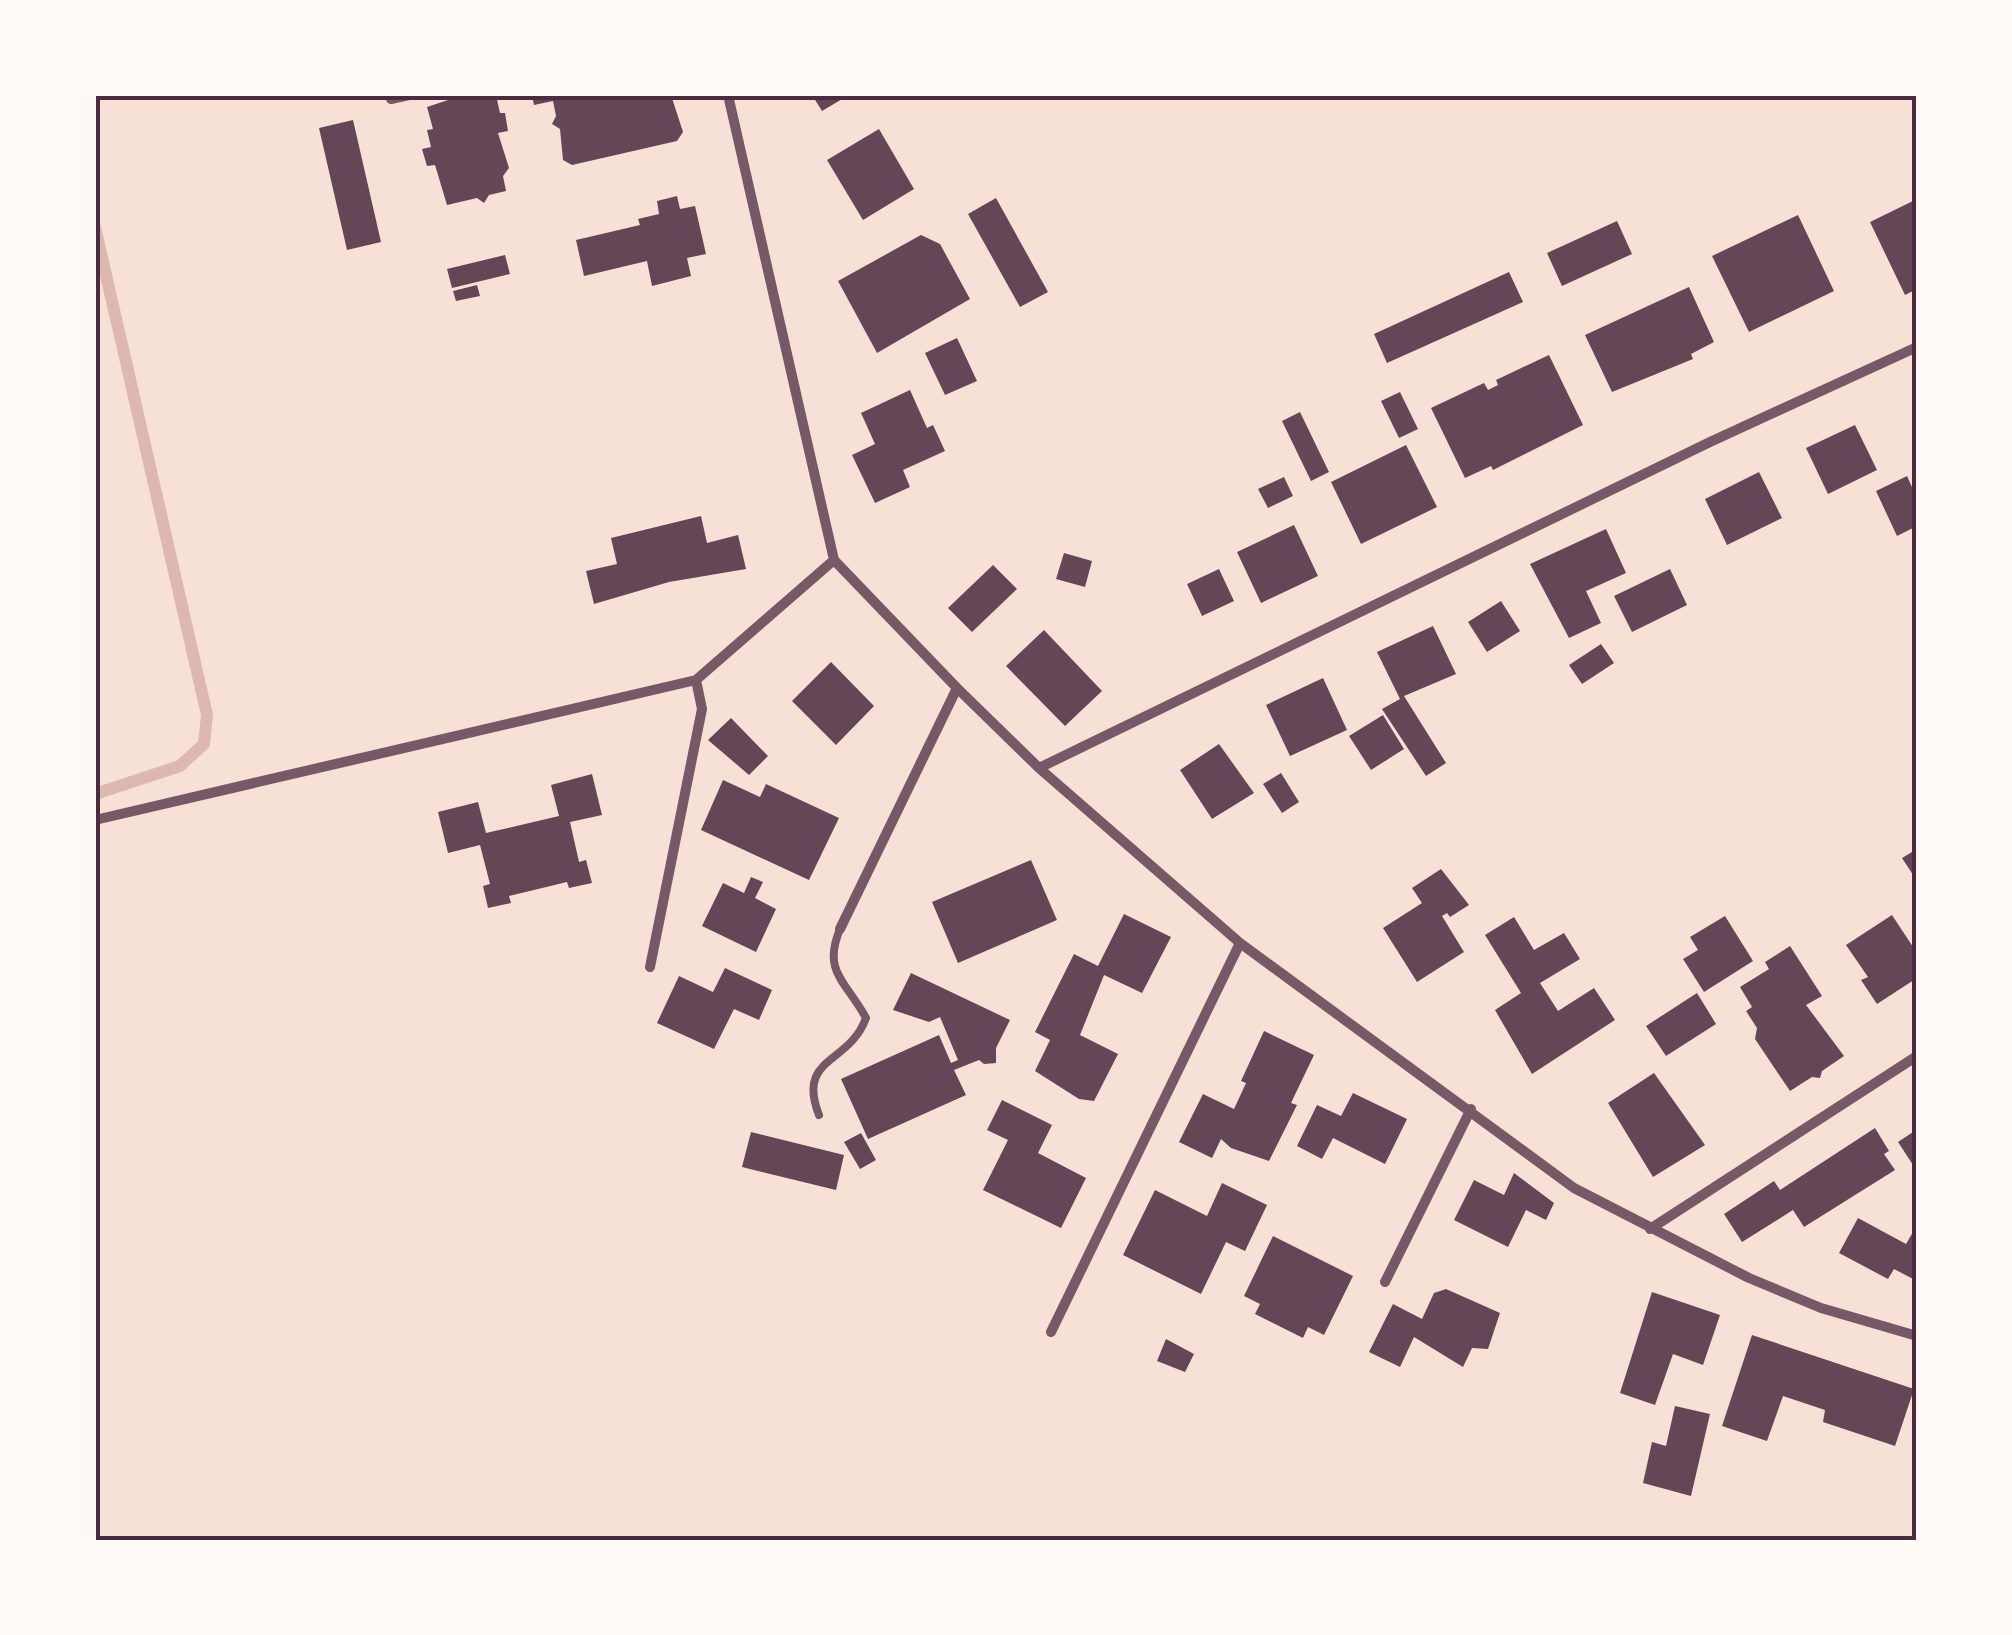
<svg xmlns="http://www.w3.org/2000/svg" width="2012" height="1635" viewBox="0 0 2012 1635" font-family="'Asap Condensed',sans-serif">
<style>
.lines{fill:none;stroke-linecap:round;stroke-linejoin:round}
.stream{stroke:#dcb8b0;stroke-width:12}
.building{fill:#644757}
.service{stroke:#755966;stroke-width:8}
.minor{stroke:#755966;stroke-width:10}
.neatline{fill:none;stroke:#4a2c40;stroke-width:4}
</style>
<rect width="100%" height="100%" fill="#f7e1d7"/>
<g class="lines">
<path class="stream" d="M 95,227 L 207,715 L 204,744 L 180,766 L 95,794"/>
</g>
<path class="building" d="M 463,95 L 496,95 L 500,113 L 505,113 L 508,131 L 498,133 L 509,168 L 503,176 L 506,191 L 489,195 L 484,203 L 477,198 L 447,205 L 435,165 L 427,166 L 422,149 L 431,147 L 427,130 L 433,129 L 427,107 Z
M 532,95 L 671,95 L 683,132 L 677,141 L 572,165 L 563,160 L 560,129 L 552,124 L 556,116 L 553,101 L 534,105 Z
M 812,95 L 849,95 L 822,111 Z
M 353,120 L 381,242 L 347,250 L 319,128 Z
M 879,129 L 914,189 L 863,220 L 827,160 Z
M 677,196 L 680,209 L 695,206 L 706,254 L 687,258 L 691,276 L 652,286 L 647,261 L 584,276 L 576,240 L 640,225 L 638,219 L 659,214 L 657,201 Z
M 996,198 L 1048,292 L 1020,307 L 968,214 Z
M 1917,199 L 1917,289 L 1905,295 L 1870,222 Z
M 1798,215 L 1834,291 L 1749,332 L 1712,256 Z
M 1617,221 L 1632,254 L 1562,286 L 1547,253 Z
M 921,235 L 940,244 L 970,299 L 877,353 L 838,281 Z
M 505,255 L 510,274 L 452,288 L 447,269 Z
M 1509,272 L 1523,302 L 1387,363 L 1374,334 Z
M 477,285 L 480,296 L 456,301 L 453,291 Z
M 1689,287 L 1714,342 L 1691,354 L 1693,359 L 1612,392 L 1585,335 Z
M 957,338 L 977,381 L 945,395 L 925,353 Z
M 1549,355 L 1583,425 L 1493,470 L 1491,466 L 1465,478 L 1431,408 L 1484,383 L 1488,390 L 1498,385 L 1496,380 Z
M 910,390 L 927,428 L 933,425 L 945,451 L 903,470 L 910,487 L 875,503 L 852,455 L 875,444 L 861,413 Z
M 1400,392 L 1418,429 L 1399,438 L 1381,401 Z
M 1300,412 L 1329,472 L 1311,481 L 1282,421 Z
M 1855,425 L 1877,470 L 1828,494 L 1806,448 Z
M 1406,445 L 1437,507 L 1361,544 L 1331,482 Z
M 1759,472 L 1782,518 L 1727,545 L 1705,499 Z
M 1907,476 L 1917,498 L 1917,526 L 1897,536 L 1876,491 Z
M 1284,477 L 1293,496 L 1268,508 L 1258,489 Z
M 701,516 L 707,543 L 738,535 L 746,569 L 669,582 L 594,604 L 586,571 L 617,564 L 611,538 Z
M 1294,525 L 1318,576 L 1261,603 L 1237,552 Z
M 1606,529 L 1626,573 L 1586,591 L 1601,623 L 1569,638 L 1530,564 Z
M 1064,553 L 1092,561 L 1085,587 L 1056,579 Z
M 993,565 L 1017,589 L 972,632 L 948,608 Z
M 1219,569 L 1234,601 L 1202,616 L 1187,584 Z
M 1670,569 L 1687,605 L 1632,632 L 1614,596 Z
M 1501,601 L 1520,631 L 1487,652 L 1468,622 Z
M 1433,626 L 1456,674 L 1404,696 L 1446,763 L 1426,776 L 1382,709 L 1400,699 L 1377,652 Z
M 1044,630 L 1102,691 L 1065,726 L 1006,666 Z
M 1601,644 L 1614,663 L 1582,684 L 1569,665 Z
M 831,662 L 874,706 L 836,745 L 792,701 Z
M 1323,678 L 1347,730 L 1290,756 L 1266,705 Z
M 1383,715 L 1404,749 L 1371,770 L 1349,736 Z
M 731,718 L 768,756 L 749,775 L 708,740 Z
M 1219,744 L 1254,793 L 1212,819 L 1180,770 Z
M 1281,773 L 1299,802 L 1282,813 L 1263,784 Z
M 592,774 L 602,815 L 570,822 L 579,862 L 586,860 L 592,883 L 569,888 L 567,882 L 509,896 L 511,903 L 488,908 L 483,886 L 490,884 L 480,845 L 448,853 L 438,812 L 478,802 L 486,833 L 559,816 L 551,785 Z
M 723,780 L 760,797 L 766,784 L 839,818 L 809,880 L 701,830 Z
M 1917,849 L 1917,881 L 1902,858 Z
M 1031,860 L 1057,920 L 958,963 L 932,902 Z
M 1441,869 L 1469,905 L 1450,917 L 1447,913 L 1442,916 L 1464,952 L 1417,982 L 1383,928 L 1422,903 L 1412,888 Z
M 751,877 L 763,882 L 755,898 L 776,909 L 756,952 L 702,926 L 723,883 L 744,893 Z
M 1124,914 L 1171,937 L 1142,993 L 1104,975 L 1080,1035 L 1118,1054 L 1094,1101 L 1079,1099 L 1035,1071 L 1050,1040 L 1035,1032 L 1074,954 L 1098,966 Z
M 1892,915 L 1917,953 L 1917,978 L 1877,1004 L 1861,980 L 1868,977 L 1846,945 Z
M 1725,916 L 1753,961 L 1704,992 L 1683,959 L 1698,950 L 1690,937 Z
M 1514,917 L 1534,950 L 1564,933 L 1580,959 L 1540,983 L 1558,1011 L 1594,988 L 1615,1020 L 1532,1074 L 1495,1010 L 1521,993 L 1485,935 Z
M 1790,946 L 1822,996 L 1806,1005 L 1844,1056 L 1822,1071 L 1820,1078 L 1812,1077 L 1790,1091 L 1755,1039 L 1757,1028 L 1746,1011 L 1752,1007 L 1740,987 L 1769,969 L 1765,962 Z
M 725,968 L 772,990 L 759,1020 L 734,1009 L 714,1049 L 657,1023 L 679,976 L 713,992 Z
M 911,973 L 1010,1020 L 996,1048 L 996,1063 L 984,1064 L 979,1060 L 954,1070 L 966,1095 L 868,1139 L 841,1079 L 939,1035 L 951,1063 L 958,1060 L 940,1017 L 929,1022 L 893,1010 Z
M 1697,993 L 1716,1024 L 1666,1056 L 1646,1026 Z
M 1264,1031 L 1314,1055 L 1291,1103 L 1297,1105 L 1269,1161 L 1231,1148 L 1221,1139 L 1212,1158 L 1179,1142 L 1203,1094 L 1234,1109 L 1246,1083 L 1241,1081 Z
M 1654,1073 L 1705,1145 L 1653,1177 L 1608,1103 Z
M 1353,1093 L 1407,1119 L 1385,1164 L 1333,1138 L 1322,1159 L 1297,1146 L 1317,1105 L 1341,1116 Z
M 1002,1100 L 1052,1125 L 1038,1153 L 1086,1178 L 1061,1228 L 983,1190 L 1008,1140 L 987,1130 Z
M 1875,1128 L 1889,1151 L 1884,1154 L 1895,1170 L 1804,1227 L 1793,1210 L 1742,1242 L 1724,1214 L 1774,1181 L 1780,1190 Z
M 751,1132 L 844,1155 L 836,1190 L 742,1167 Z
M 1913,1132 L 1917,1139 L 1917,1162 L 1913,1165 L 1898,1142 Z
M 861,1133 L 876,1160 L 860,1169 L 844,1142 Z
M 1514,1173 L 1554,1203 L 1546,1220 L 1526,1210 L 1508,1247 L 1454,1220 L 1474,1180 L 1504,1195 Z
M 1222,1183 L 1267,1205 L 1245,1251 L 1226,1242 L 1201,1294 L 1123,1255 L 1155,1190 L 1207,1216 Z
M 1858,1218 L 1906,1244 L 1917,1225 L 1917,1281 L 1894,1269 L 1888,1279 L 1839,1253 Z
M 1273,1236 L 1353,1276 L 1324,1335 L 1308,1327 L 1303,1338 L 1255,1314 L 1260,1304 L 1244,1296 Z
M 1446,1289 L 1500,1313 L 1488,1349 L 1472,1348 L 1463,1367 L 1414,1337 L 1400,1367 L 1369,1352 L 1393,1304 L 1422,1319 L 1434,1293 Z
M 1652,1292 L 1720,1315 L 1703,1365 L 1673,1354 L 1655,1405 L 1620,1393 Z
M 1752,1335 L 1914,1389 L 1895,1446 L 1823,1422 L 1825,1410 L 1783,1396 L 1767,1441 L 1722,1426 Z
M 1166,1339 L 1194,1354 L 1185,1372 L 1157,1361 Z
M 1675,1406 L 1710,1414 L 1691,1496 L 1643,1483 L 1652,1442 L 1666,1446 Z"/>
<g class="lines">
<path class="service" d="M 819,1115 C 796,1056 849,1065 866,1018 C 846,981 822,972 840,929"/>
<path class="minor" d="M 728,95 L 834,560 L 957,688 L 1039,768 L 1240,943 L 1574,1188 L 1749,1278 L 1821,1308 L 1917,1336
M 391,99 L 409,95
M 1039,768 L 1710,442 L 1917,347
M 95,820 L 696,680 L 834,560
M 840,929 L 957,688
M 650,967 L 702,709 L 696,680
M 1650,1229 L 1917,1056
M 1385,1282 L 1471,1109
M 1051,1332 L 1240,943"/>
</g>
<rect width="2012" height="1635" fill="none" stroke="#fffaf5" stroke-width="195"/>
<rect x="98" y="98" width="1816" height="1440" class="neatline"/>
</svg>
